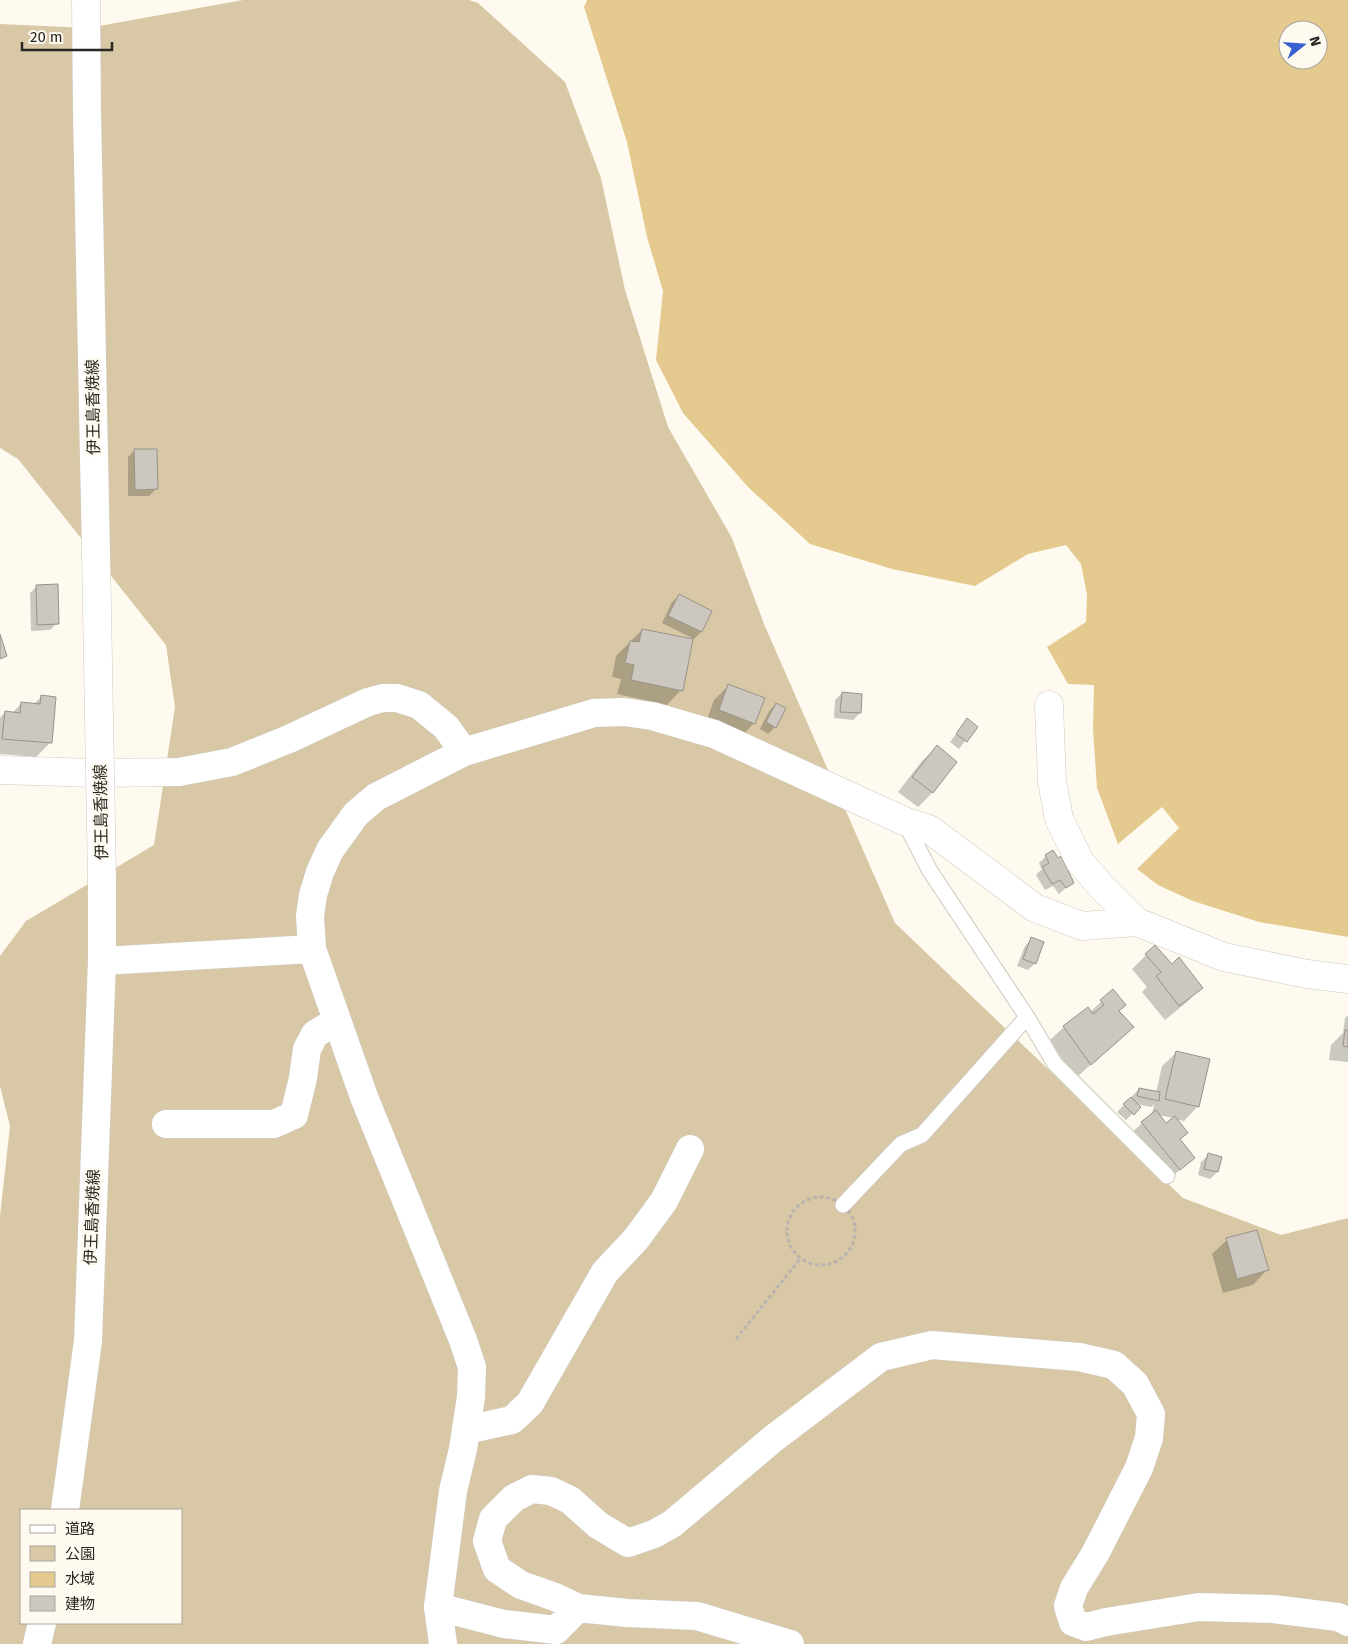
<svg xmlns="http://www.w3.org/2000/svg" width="1348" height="1644" viewBox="0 0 1348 1644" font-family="'Fira Sans','Noto Sans JP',sans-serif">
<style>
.green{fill:#d8c8a5;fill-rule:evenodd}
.water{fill:#e4ca8e;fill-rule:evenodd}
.shadow{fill:#0003;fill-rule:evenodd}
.building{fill:#cdc8bf;stroke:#98938a}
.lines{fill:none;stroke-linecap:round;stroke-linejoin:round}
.lane-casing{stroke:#cfcac0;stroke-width:17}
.street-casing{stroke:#cfcac0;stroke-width:29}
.secondary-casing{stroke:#cfcac0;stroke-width:29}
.path{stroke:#b9b5ae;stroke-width:3;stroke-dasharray:4 2.5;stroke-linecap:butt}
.lane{stroke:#fff;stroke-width:15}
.street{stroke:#fff;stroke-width:28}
.secondary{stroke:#fff;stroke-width:28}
.secondary-bridge-casing{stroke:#cfcac0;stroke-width:29;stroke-linecap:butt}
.secondary-bridge{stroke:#fff;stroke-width:28}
.labels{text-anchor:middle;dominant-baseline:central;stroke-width:5;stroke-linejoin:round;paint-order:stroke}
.street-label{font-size:16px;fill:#292724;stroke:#fefaf0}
</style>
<rect width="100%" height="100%" fill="#fefaf0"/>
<path class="green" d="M 243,0 L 469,0 L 478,3 L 565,82 L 601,178 L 625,290 L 668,427 L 732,538 L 764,624 L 895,923 L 1183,1198 L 1281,1235 L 1348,1218 L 1348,1644 L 0,1644 L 0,1216 L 10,1126 L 0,1086 L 0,956 L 26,921 L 154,845 L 175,707 L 166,645 L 18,459 L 0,448 L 0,24 L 88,28 ZM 21,1510 L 181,1510 L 181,1623 L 21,1623 Z"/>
<path class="water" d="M 587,0 L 1348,0 L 1348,937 L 1259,922 L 1193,901 L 1158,885 L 1137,869 L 1179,828 L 1162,807 L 1118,844 L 1097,788 L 1093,729 L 1094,685 L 1068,684 L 1047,647 L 1086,622 L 1087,595 L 1081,564 L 1066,545 L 1028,554 L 975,586 L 892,569 L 810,544 L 748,487 L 683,413 L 656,360 L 663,291 L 647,237 L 627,142 L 584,7 ZM 1288,30 L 1318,30 L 1318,60 L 1288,60 Z"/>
<path class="shadow" d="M 135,450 L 156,489 L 149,496 L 128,496 L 128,457 Z
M 37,586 L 57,623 L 50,630 L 31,631 L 30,593 Z
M 679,596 L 711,611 L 701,632 L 694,639 L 662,623 L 672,602 Z
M 642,630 L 681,690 L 667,705 L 617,694 L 621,679 L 612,677 L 616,656 Z
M 729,685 L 754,723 L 740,738 L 705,725 L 714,700 Z
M 842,693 L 860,713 L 853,720 L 834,718 L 835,700 Z
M 41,697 L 50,743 L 36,757 L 0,754 L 0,718 L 5,712 L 12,713 L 22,703 L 33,705 Z
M 776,704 L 775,727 L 768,734 L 760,729 L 769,711 Z
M 967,720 L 976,727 L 959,749 L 950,742 Z
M 937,747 L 956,762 L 932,793 L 918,807 L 898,792 L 922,761 Z
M 1046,856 L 1072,882 L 1059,894 L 1053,886 L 1045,890 L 1036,875 L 1042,869 L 1039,863 Z
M 1032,939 L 1035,963 L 1028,970 L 1017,966 L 1025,946 Z
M 1146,955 L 1172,965 L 1201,988 L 1187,1002 L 1165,1020 L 1142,992 L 1147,987 L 1132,969 Z
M 1113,991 L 1118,1011 L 1132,1027 L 1076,1078 L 1049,1041 L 1064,1027 L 1088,1009 L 1090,1012 Z
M 1348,1015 L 1348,1062 L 1329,1060 L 1331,1045 L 1343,1033 L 1345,1018 Z
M 1177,1052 L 1198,1106 L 1184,1121 L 1175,1119 L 1179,1140 L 1193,1158 L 1165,1183 L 1127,1137 L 1152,1114 L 1154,1104 L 1151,1107 L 1136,1104 L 1139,1107 L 1126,1120 L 1117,1112 L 1139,1089 L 1156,1093 L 1162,1066 ZM 1158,1115 L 1174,1118 L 1166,1124 Z
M 1208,1155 L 1220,1158 L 1217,1172 L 1210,1179 L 1198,1175 L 1201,1162 Z
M 1227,1240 L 1267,1270 L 1253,1285 L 1223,1293 L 1212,1254 Z"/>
<path class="building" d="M 134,449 L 157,449 L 158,489 L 135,490 Z
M 58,584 L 59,624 L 37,625 L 36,585 Z
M 679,594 L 712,611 L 702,632 L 668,616 Z
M 642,629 L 693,639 L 683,691 L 631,680 L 634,665 L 625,663 L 630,641 L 639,642 Z
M 0,634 L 7,656 L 0,659 Z
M 728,684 L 765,698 L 755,724 L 719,710 Z
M 842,692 L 862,694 L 861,713 L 840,712 Z
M 41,695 L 56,697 L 52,743 L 2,739 L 5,711 L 20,713 L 21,702 L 40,704 Z
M 776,703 L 786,708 L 776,728 L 766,722 Z
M 967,718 L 978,727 L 967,742 L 956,734 Z
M 937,745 L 957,762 L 933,793 L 912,777 Z
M 1053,850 L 1058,858 L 1061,856 L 1074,883 L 1066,888 L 1060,880 L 1052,884 L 1042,867 L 1049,863 L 1045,855 Z
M 1031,937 L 1044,942 L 1036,964 L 1023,959 Z
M 1155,945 L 1172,964 L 1179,957 L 1203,988 L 1179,1006 L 1156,976 L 1161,972 L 1145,954 Z
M 1113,989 L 1126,1005 L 1119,1011 L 1134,1027 L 1091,1065 L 1063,1026 L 1088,1007 L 1093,1014 L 1104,1005 L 1100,1000 Z
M 1345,1030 L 1348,1030 L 1348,1047 L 1343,1046 Z
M 1176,1051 L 1210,1059 L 1199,1107 L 1165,1099 Z
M 1139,1088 L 1160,1092 L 1159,1101 L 1137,1096 Z
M 1131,1097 L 1141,1107 L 1134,1115 L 1123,1104 Z
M 1156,1110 L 1166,1123 L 1175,1116 L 1188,1133 L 1180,1139 L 1195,1158 L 1180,1170 L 1141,1122 Z
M 1208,1153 L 1222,1157 L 1218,1172 L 1204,1169 Z
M 1257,1230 L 1269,1270 L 1237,1279 L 1226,1238 Z"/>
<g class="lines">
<defs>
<path id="lane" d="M 904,821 L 930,871 L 1027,1017 L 1055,1064 L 1167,1176
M 843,1205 L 901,1144 L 922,1135 L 1027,1017"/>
<path id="street" d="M 1049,705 L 1052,781 L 1059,819 L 1080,862 L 1101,886 L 1137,922
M 904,821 L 929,829 L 1035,908 L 1082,926 L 1137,922 L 1224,957 L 1307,974 L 1348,979
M 102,961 L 312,949
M 166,1124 L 274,1124 L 294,1115 L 303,1078 L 307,1049 L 315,1034 L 337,1021
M 466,1430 L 512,1420 L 530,1403 L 605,1272 L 636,1239 L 664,1201 L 690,1149
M 438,1607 L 504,1624 L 556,1630 L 578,1608
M 790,1644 L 697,1616 L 627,1613 L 578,1608 L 555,1597 L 521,1585 L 497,1569 L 487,1541 L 493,1519 L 514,1498 L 532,1489 L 551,1491 L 570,1500 L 598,1525 L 628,1543 L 654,1534 L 672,1524 L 774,1438 L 881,1357 L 932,1345 L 1079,1357 L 1114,1365 L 1135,1384 L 1151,1414 L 1149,1438 L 1139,1468 L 1095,1554 L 1074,1588 L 1068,1606 L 1073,1622 L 1086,1627 L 1106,1622 L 1199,1607 L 1273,1609 L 1338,1617 L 1348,1622"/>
<path id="secondary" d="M 86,0 L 87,112 L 96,554
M 0,770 L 94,773 L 179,772 L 232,762 L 289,739 L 368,702 L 383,698 L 397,698 L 419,705 L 446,727 L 464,752
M 65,1510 L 88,1341 L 102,961 L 102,880
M 37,1644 L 42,1623
M 443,1644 L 438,1607 L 453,1491 L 463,1449 L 471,1397 L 472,1367 L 463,1340 L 364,1097 L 312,949 L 310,916 L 313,895 L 320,872 L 330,850 L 356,814 L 376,797 L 464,752 L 594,713 L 624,712 L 652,716 L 714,734 L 904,821"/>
</defs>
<use href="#lane" class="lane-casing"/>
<use href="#street" class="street-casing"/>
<use href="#secondary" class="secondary-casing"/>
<path class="path" d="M787 1231a34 34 0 1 1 68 0a34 34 0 1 1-68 0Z
M 736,1339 L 800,1259"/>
<use href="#lane" class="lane"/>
<use href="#street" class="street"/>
<use href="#secondary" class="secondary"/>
<defs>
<path id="secondary-bridge" d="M 96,554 L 102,880"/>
</defs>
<use href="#secondary-bridge" class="secondary-bridge-casing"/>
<use href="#secondary-bridge" class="secondary-bridge"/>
</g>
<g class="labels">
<g class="street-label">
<text transform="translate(93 407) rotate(-91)">伊王島香焼線</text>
<text transform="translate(101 812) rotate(-91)">伊王島香焼線</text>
<text transform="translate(92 1217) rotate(-88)">伊王島香焼線</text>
</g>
</g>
<rect x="20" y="1509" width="162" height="115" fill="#fefaf0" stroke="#a9a69e"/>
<rect x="30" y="1525" width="25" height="8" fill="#ffffff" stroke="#a9a69e"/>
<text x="65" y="1534" font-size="15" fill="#292724">道路</text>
<rect x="30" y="1546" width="25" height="15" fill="#d8c8a5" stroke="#a9a69e"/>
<text x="65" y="1559" font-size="15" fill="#292724">公園</text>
<rect x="30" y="1572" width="25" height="15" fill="#e4ca8e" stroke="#a9a69e"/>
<text x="65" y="1584" font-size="15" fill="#292724">水域</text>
<rect x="30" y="1596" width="25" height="15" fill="#cdc8bf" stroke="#a9a69e"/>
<text x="65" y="1609" font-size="15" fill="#292724">建物</text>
<g transform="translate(1303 45) rotate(73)"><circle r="24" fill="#fefaf0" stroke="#a9a69e"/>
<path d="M0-4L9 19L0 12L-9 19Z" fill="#3a5fd0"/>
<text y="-8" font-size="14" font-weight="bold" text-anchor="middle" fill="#292724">N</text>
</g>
<path d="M22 42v8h90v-8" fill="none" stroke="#292724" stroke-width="2.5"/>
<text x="30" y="42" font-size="15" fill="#292724" stroke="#fefaf0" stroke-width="4" paint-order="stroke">20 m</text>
</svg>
